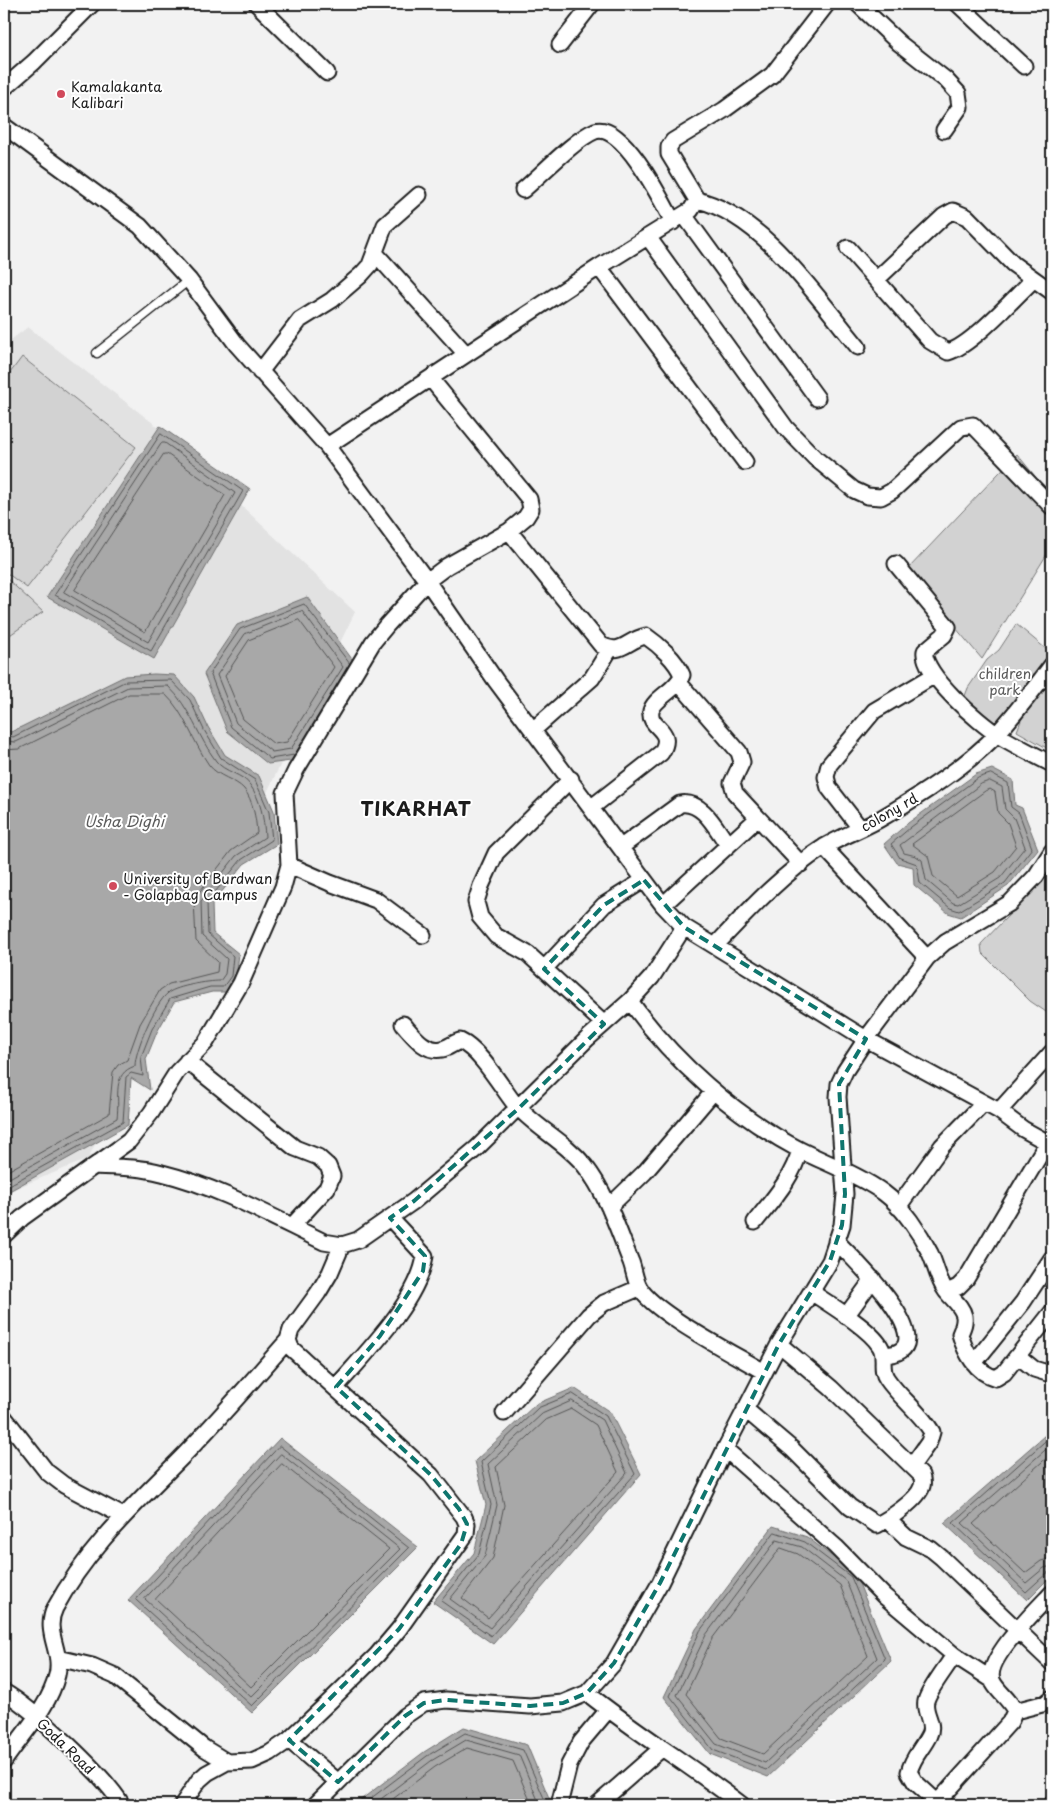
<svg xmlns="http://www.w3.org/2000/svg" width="1056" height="1809" viewBox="0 0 1056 1809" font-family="'Playpen Sans',sans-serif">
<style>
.built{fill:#e2e2e2}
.green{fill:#d2d2d2;stroke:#777}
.water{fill:#a8a8a8;stroke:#707070}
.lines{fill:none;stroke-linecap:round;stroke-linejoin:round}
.shore{stroke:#545454;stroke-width:1}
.lane-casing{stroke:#1c1c1c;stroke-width:11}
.street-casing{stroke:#1c1c1c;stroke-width:19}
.lane{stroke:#fff;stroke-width:8}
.street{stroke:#fff;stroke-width:15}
.marked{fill:none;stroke:#0f766e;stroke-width:4;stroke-dasharray:10 6;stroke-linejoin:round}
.poi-dot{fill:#d1495b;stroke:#fff;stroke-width:2}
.labels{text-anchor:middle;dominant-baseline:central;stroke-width:4;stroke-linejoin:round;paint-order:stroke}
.poi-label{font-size:14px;fill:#1c1c1c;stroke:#fff;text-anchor:start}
.park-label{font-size:14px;fill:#5c5c5c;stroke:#fff}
.street-label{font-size:14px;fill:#1c1c1c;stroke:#fff}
.water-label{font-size:15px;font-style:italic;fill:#5b5b5b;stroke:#fff}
.district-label{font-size:19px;font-weight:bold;letter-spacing:1px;fill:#1c1c1c;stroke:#fff}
</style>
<rect width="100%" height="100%" fill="#f2f2f2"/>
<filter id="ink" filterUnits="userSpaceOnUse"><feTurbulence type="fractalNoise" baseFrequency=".02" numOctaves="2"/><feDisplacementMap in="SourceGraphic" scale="10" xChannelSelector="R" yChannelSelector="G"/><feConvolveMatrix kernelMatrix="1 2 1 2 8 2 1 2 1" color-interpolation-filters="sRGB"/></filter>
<g filter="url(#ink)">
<path class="built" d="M 28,327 L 153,423 L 355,612 L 88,1159 L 4,1193 L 4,345 Z"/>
<path class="green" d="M 22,357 L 136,447 L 27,588 L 4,571 L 4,381 Z
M 1017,454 L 1052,497 L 1052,546 L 982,659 L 907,570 Z
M 4,576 L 43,612 L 4,639 Z
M 1016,624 L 1052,654 L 1043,677 L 997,730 L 963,701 L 968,688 L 987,660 L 999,650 Z
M 1052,679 L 1052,751 L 1017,731 L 1022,718 Z
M 1052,870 L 1052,1016 L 1030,1001 L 982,953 L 981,944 Z"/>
<path class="water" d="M 160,426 L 250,489 L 154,659 L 47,597 Z
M 307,597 L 357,666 L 298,760 L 268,764 L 227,731 L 204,674 L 237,625 Z
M 154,674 L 174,675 L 194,697 L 208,727 L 225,755 L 259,776 L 274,811 L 277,844 L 244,864 L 212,904 L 213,933 L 239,954 L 236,978 L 227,992 L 212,992 L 174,1002 L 157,1032 L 146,1059 L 150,1090 L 131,1078 L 128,1125 L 4,1194 L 4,728 L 11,732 L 125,676 Z
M 992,769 L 1013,780 L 1015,805 L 1022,808 L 1038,849 L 1008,886 L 961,917 L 948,913 L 914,885 L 913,867 L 897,863 L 884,844 L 908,823 L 976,774 Z
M 574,1388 L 610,1412 L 641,1474 L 493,1644 L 433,1602 L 474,1553 L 486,1505 L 475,1461 L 536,1404 Z
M 1052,1429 L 1052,1575 L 1027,1600 L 944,1523 Z
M 280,1438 L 418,1547 L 252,1713 L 128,1600 Z
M 773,1526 L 807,1537 L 855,1574 L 891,1661 L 768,1777 L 710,1754 L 664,1697 L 696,1629 Z
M 464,1727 L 527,1745 L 552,1805 L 354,1805 L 424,1752 Z"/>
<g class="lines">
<path class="shore" d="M 161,434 L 243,491 L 151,651 L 55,595 Z
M 162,443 L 165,443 L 235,493 L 148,642 L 64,592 Z
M 164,454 L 167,454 L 225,495 L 145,632 L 75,590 Z
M 302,611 L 343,667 L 291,749 L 272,752 L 236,723 L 217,675 L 245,634 Z
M 299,620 L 334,667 L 287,742 L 274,744 L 243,719 L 225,676 L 249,640 Z
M 4,734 L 13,737 L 126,681 L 171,680 L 190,700 L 204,730 L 221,758 L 255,780 L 269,812 L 272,840 L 241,860 L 207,902 L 208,934 L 233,956 L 231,976 L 223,987 L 210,987 L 170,999 L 152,1029 L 141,1057 L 143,1076 L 131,1073 L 126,1077 L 123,1122 L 4,1188
M 4,741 L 16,742 L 128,687 L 168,686 C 190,707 198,737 216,761 C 224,772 243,774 250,785 C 261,800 264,819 265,837 L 236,856 L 201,901 L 202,936 L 227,959 L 225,974 L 220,981 C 208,981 177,986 168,993 C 155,1003 135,1050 135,1066 C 111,1074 120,1096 117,1118 L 4,1181
M 4,750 L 19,749 L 129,694 L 165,694 C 185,713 193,742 209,765 C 218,777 235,779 244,789 C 253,800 256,819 257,833 L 231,851 L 194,899 L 196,941 L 218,962 L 217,972 L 169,984 L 160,990 L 140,1024 L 127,1060 L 118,1065 L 113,1072 L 109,1114 L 4,1173
M 297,751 L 294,755 L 270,759 L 231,727 L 210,673 L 240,629 L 304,604 L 350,664
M 991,774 L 1008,783 L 1011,807 L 1019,813 L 1032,848 L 1005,883 L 959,911 L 950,908 L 920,883 L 917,864 L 900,858 L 891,844 L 911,827 L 978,778 Z
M 990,781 L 1002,787 L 1005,809 L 1014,818 L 1025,847 L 1000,878 L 958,904 L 953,903 L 926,880 L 922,860 L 916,856 L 904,853 L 900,845 L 981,784 Z
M 990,789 L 995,792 L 998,813 L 1008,823 L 1016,846 L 995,872 L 957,896 L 933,876 L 928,856 L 912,844 L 985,791 Z
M 573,1394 L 606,1416 L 635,1474 L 491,1636 L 441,1601 L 479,1554 L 491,1505 L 481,1462 L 538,1408 Z
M 572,1401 L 602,1420 L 627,1473 L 490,1628 L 450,1599 L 485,1556 L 497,1505 L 488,1464 L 542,1414 Z
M 572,1409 L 596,1425 L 618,1472 L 488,1618 L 462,1598 L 493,1558 L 504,1505 L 496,1467 L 546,1420 Z
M 1052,1435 L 953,1523 L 1026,1592 L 1047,1573 L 1052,1572
M 1052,1444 L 962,1523 L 1026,1583 L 1044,1568 L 1052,1566
M 280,1446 L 409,1548 L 252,1706 L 136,1600 Z
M 1052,1453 L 973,1524 L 1025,1573 L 1041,1561 L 1052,1558
M 281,1454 L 400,1549 L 251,1697 L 145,1599 Z
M 282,1464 L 389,1549 L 251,1687 L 156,1599 Z
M 775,1532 L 805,1542 L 851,1577 L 885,1659 L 766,1770 L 713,1750 L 670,1696 L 700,1631 Z
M 777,1540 L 802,1547 L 846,1581 L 877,1658 L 765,1763 L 716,1744 L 677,1695 L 706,1635 Z
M 781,1548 L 798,1554 L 840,1585 L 868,1656 L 763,1754 L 721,1738 L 686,1694 L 712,1639 Z
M 362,1805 L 427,1756 L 465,1733 L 523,1750 L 547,1805
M 373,1805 L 431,1761 L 466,1740 L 519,1755 L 540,1805
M 385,1805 L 435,1767 L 467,1748 L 513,1761 L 532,1805"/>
<defs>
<path id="lane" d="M 97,353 L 189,280"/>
<path id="street" d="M 257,4 L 327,73
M 858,4 L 899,43 L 946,80 L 958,93 L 960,107 L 944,130
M 958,4 L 1024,66
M 560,45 L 592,4
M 4,88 L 34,62 L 92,4
M 4,126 L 140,226 L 189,280 L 237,345 L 327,446 L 427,581 L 496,681 L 663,905 L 684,927 L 866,1039 L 999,1111 L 1023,1129 L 1052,1145
M 523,190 C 541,175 575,139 595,131 C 622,121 662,201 673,222
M 697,200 C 763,215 817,298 858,347
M 684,215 L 817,398
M 648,237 L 786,428 L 815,458 L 854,490 L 867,496 L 881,497 L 892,491 L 961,427 L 973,425 L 1052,507
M 848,248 L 930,341 L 948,352 C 971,346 1014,298 1033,280
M 375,253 L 466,354
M 599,267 L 745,462
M 876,280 L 944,216 L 953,211 L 967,217 L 1013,264 L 1052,292
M 260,372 L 300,320 L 332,300 L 361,275 L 370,265 L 385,225 L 419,195
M 327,446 L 599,267 L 691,210 L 697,200 L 669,154 L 669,147 L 673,141 L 724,110 L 772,75 L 827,4
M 509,531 L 601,645 C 622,656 626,640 646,636 C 659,645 676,660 682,675 C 677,690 654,698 651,711 C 648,729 676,729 661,753 L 592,807
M 896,564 L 948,627 L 944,635 L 925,651 C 921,673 980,724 998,735 C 1016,746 1034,755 1052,764
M 679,683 L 739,752 L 742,762 L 732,783 L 735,793 L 801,864
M 533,730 L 592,678 L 610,649
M 571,779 L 496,853 L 481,886 L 476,902 L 480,917 L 496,936 L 528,954 L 604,1024
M 860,828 L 829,788 L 826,777 L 829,765 L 874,711 L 933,676
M 621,847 L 680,804 C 703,800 716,829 728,845
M 824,847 L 927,958
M 289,865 L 330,883 L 376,900 L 423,935
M 663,905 L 758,818
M 715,946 C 748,911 783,873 824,847 C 844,835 866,828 885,816 C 921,795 970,763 998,733 C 1017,711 1035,688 1052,665
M 544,969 L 604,905 L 644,880
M 630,1001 C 673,1061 735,1116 800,1150 C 828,1164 859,1175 884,1193 C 903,1207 920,1233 930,1253 C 936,1266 938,1280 946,1291 C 952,1299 962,1306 964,1316 C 965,1323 963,1327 960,1334 C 965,1352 976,1373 996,1378 L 1004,1373 L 1052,1312
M 403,1024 C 413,1035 425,1053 442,1049 C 448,1048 453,1043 460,1041 C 480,1050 500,1085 514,1103 C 534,1127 565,1141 585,1166 C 607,1194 618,1230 631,1262 C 634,1270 635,1280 639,1287 C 653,1313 736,1355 764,1372
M 187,1061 L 295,1148 L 318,1157 L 328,1166 L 332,1176 L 327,1188 L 292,1226
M 999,1111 L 1052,1052
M 94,1166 C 117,1167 140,1167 162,1173 C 219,1187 272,1217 324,1242 L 342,1245 L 358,1240 L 414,1201 L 477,1148 L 588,1038 L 630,1001 L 652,977 L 684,927
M 609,1207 L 645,1172 L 714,1091
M 898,1207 L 942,1146 L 984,1103
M 755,1222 C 773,1199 792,1179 800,1150
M 4,1235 L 22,1218 L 129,1141 L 151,1113 L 177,1072 L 206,1042 L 241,983 L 283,887 L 289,865 L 285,793 L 296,770 L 373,642 L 387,625 L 427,581 L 447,566 L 509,531 L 526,517 L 531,509 L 529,499 L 431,379
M 836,1241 C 851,1256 952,1353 883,1355
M 811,1292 C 829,1304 869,1328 880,1346 C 887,1357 879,1368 887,1379 C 900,1398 920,1412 932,1432 L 929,1442 L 912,1466
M 947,1292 L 958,1287 L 966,1279 L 1047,1143
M 846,1316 L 873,1279
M 1018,1356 L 1034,1369 L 1047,1373 L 1052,1369
M 974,1363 L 1023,1302 L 1052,1258
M 336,1387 C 365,1354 419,1300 425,1256 L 390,1218
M 745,1409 L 792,1449 L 850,1507 L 877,1525 C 889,1519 918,1500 922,1486 C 923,1483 922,1478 921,1475 L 831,1388 L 779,1344
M 504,1413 L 589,1315 L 604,1303 L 639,1288
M 4,1417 L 47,1472 L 64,1485 L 123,1516
M 725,1449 L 836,1547 L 884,1596 L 954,1655 L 991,1679
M 888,1520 L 906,1537 L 931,1549 L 942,1558 L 1052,1663
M 58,1658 L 92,1666 L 115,1676 L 204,1748 L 227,1762
M 4,1692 C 31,1707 107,1778 122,1805
M 587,1693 C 637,1733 691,1766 742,1805
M 1015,1711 L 1046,1703 L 1052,1698
M 289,1740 L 338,1782
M 4,1761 C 22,1734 49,1708 57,1675 C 63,1651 43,1632 55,1608 C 88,1547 136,1504 184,1455 C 220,1418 254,1379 288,1340
M 938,1803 L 915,1782 L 909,1772 C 913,1756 923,1748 929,1735 C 935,1723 923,1713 926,1701 C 929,1689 947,1667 954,1655
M 182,1805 L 199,1780 L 207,1773 L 227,1762 L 252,1761 L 270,1753 L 289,1740 L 330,1701 L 377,1655 L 399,1629 L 466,1534 L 467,1524 L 464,1517 L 431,1475 L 291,1348 L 288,1340 L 291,1330 L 318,1293 L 330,1273 L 342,1245
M 315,1805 L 405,1716 L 424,1703 L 446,1700 L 530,1706 L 563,1703 L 587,1693 L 614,1663 L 660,1583 L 725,1449 L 779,1344 L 830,1261 L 842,1225 L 845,1194 L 838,1097 L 839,1084 L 845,1071 L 866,1039 L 927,958 L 945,942 L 1010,903 L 1036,876 L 1052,851
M 559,1805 L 569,1765 L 581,1742 L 608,1710
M 597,1805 L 661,1749
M 935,1805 L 1010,1722 L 1015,1711 C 1009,1698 996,1691 992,1680 C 985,1659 1038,1608 1052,1593
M 1051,1805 L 1052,1805"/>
</defs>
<use href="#lane" class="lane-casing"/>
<use href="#street" class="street-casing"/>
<use href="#lane" class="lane"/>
<use href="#street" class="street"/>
</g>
</g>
<path class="marked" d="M 644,880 L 684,927 L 866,1039 L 839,1084 L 845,1194 L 842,1225 L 830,1261 L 779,1344 L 660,1583 L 614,1663 L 587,1693 L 563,1703 L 530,1706 L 446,1700 L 424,1703 L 405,1716 L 338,1782 L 289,1740 L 399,1629 L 461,1544 L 467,1524 L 459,1509 L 431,1475 L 336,1387 L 380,1336 L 423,1271 L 425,1256 L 390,1218 L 414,1201 L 519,1108 L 604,1024 L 544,969 L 604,905 Z"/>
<g class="poi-dot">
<circle cx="61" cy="94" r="5"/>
<circle cx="113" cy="886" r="5"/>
</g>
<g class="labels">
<g class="poi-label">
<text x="71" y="86">Kamalakanta<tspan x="71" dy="16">Kalibari</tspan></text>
<text x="123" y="878">University of Burdwan<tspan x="123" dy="16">- Golapbag Campus</tspan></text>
</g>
<g class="park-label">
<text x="1005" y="673">children<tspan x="1005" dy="16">park</tspan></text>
</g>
<g class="street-label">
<text transform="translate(889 812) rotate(-30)">colony rd</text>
<text transform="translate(66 1746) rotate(44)">Goda Road</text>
</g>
<g class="water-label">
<text x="124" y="820">Usha Dighi</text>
</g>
<g class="district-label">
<text x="416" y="808">TIKARHAT</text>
</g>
</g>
<rect width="1056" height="1809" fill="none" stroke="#fff" stroke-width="20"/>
<rect x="10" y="10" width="1036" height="1789" fill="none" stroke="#1c1c1c" stroke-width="2" filter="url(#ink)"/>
</svg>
